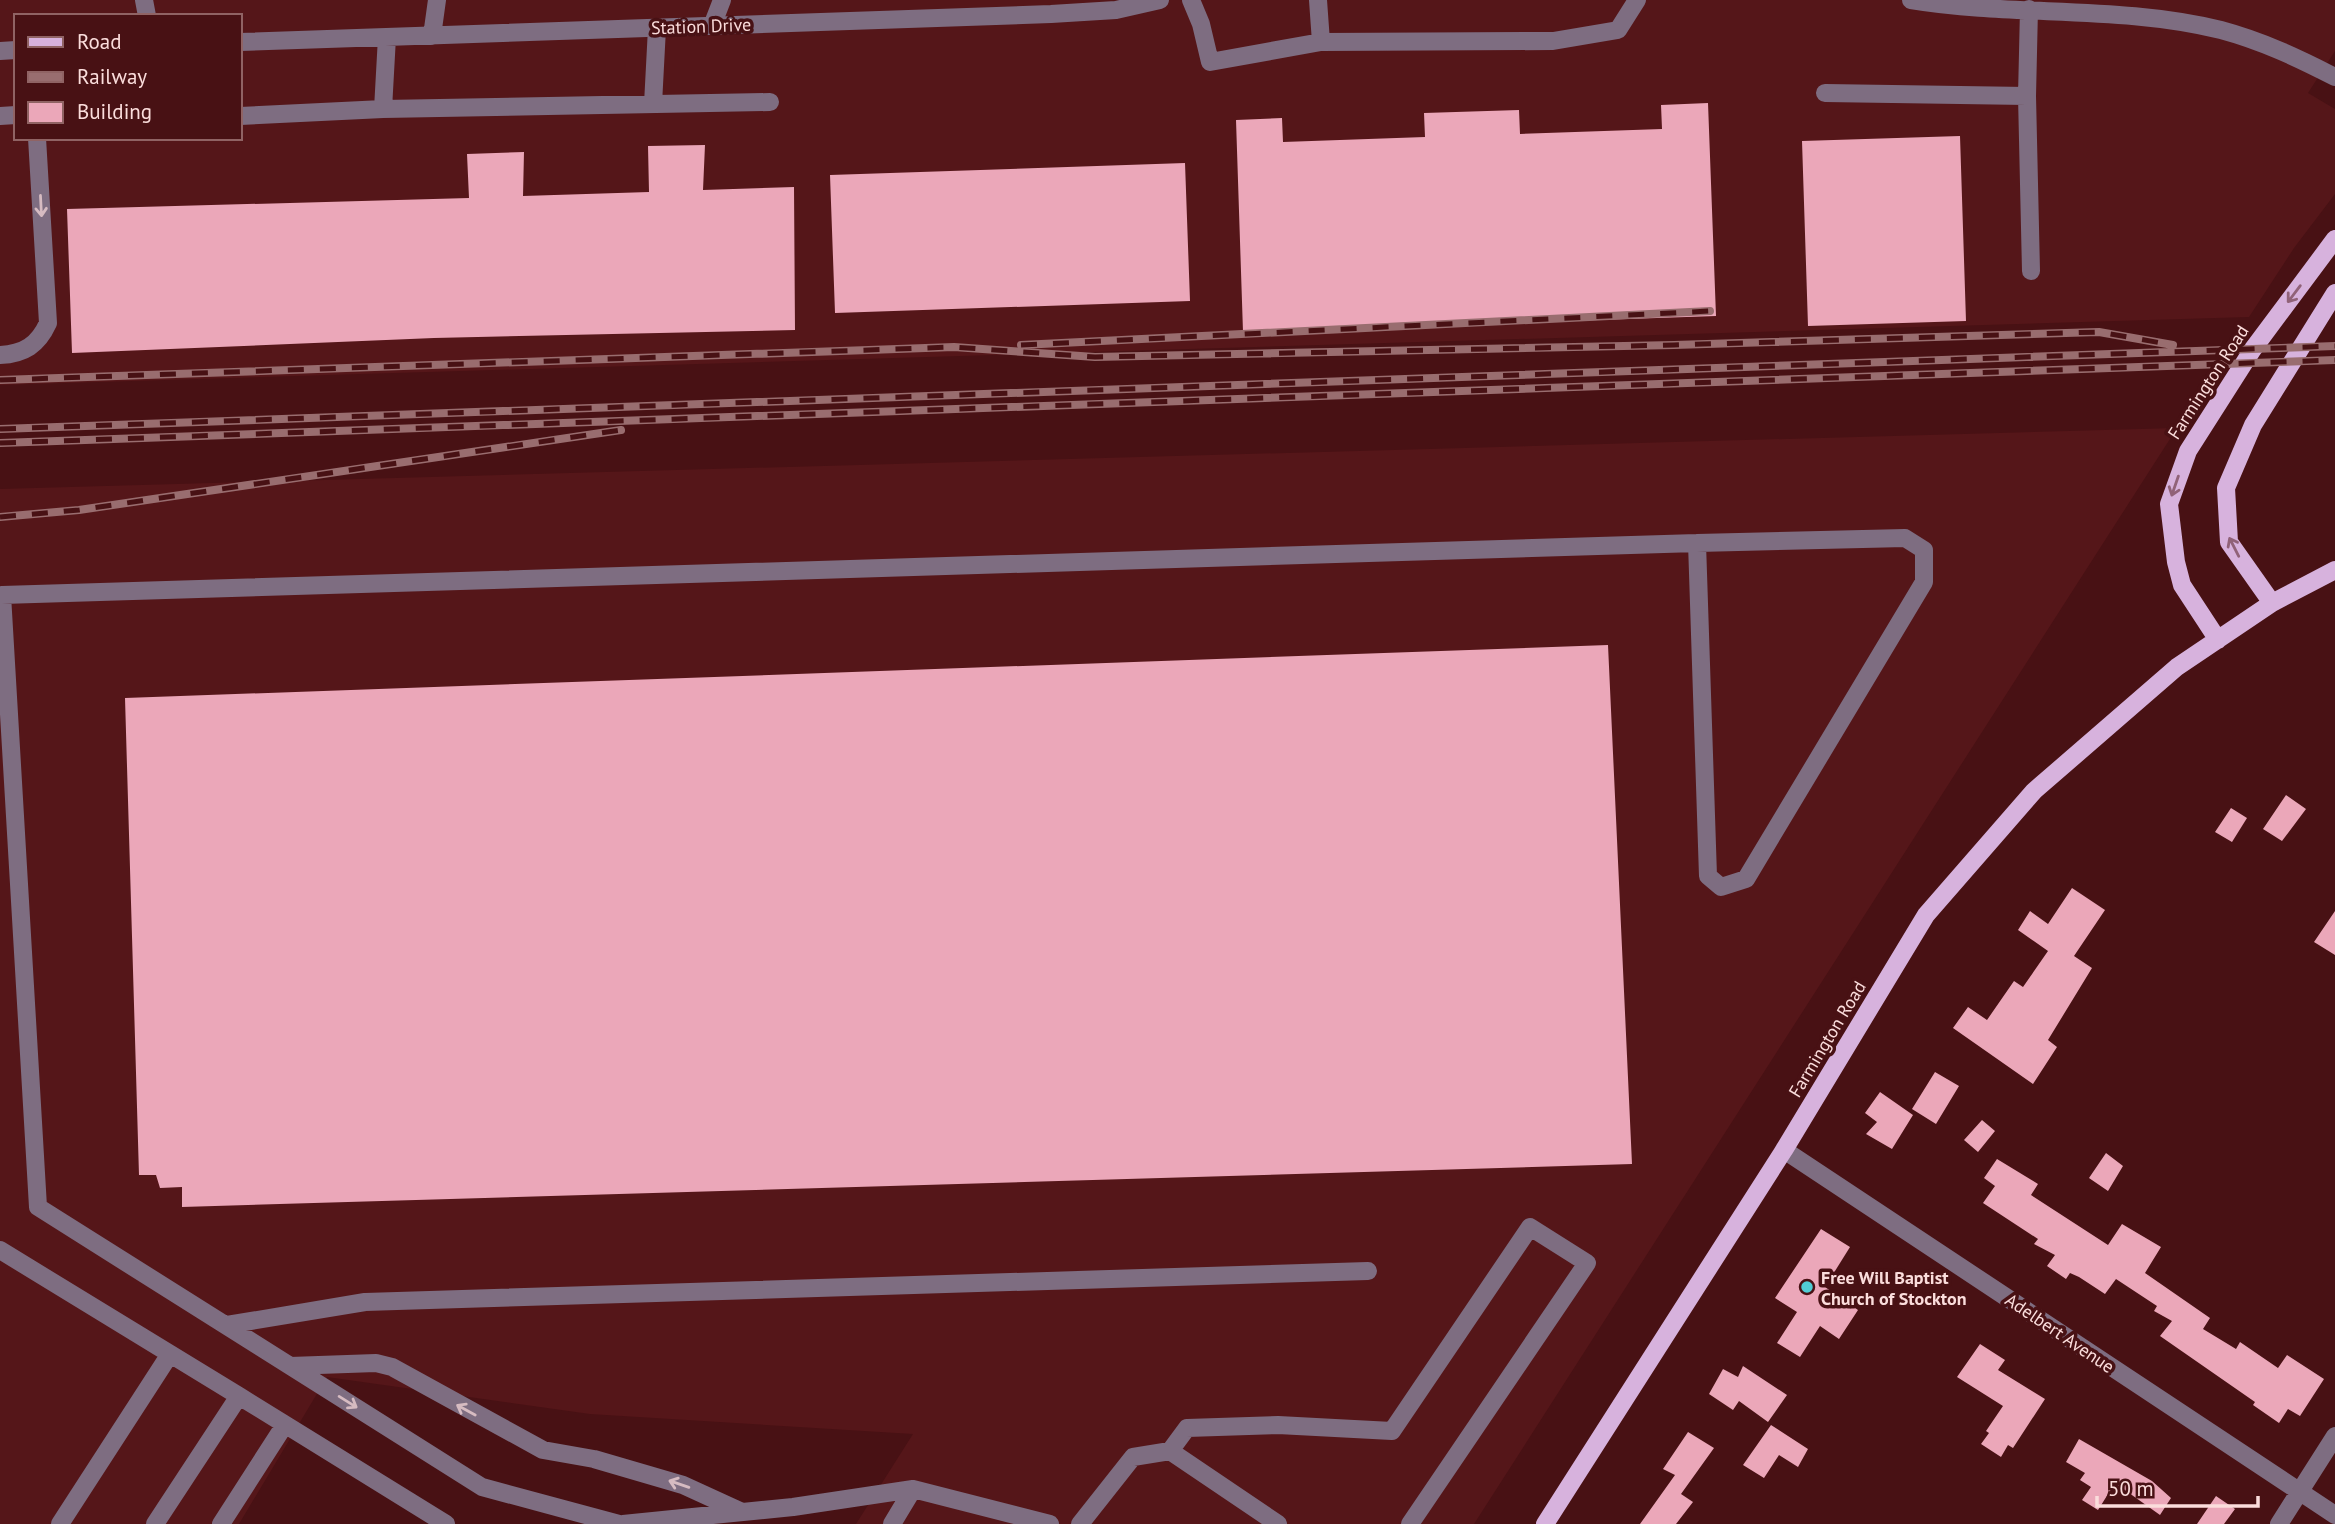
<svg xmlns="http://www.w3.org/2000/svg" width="2335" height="1524" viewBox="0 0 2335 1524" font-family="'PT Sans',sans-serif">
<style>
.built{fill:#551619;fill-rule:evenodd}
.building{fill:#eba7b9}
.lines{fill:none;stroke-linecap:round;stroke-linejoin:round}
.minor{stroke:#7e6d81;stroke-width:18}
.major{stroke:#d7b2dd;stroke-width:18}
.rail-casing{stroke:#996d6f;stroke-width:8}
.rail{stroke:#481114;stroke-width:5;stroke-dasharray:16;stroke-linecap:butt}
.oneway{stroke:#d6bbc1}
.oneway2{stroke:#906278}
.poi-dot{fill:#51ccd4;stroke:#481114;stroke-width:2.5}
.labels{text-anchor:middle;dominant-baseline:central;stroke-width:7;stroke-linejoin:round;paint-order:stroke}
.street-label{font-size:18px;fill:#fbdddc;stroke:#481114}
.poi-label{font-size:18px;font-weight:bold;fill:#fbdddc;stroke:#481114;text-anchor:start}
</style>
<rect width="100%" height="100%" fill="#481114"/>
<path class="built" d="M 0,0 L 2335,0 L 2335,51 L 2308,93 L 2335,109 L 2335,194 L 2294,248 L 2249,317 L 0,385 ZM 16,16 L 240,16 L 240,138 L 16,138 Z
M 2177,428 L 1474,1524 L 856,1524 L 913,1434 L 590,1414 L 327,1377 L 239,1524 L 0,1524 L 0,489 Z"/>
<path class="building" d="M 1708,103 L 1716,316 L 1243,332 L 1236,120 L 1282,118 L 1283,142 L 1425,137 L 1424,113 L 1519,110 L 1520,134 L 1662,129 L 1661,105 Z
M 1960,136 L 1966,321 L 1808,326 L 1802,141 Z
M 705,145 L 703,190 L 794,187 L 795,330 L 434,338 L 72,353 L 67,209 L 469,198 L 467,154 L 524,152 L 523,196 L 649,192 L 648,146 Z
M 1185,163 L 1190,301 L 835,313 L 830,175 Z
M 1608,645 L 1632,1164 L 182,1207 L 182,1187 L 160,1188 L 156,1175 L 139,1175 L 125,698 Z
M 2286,795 L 2306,809 L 2282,841 L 2263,829 Z
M 2231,808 L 2247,818 L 2232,842 L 2215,832 Z
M 2072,888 L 2105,910 L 2074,956 L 2092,968 L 2048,1040 L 2057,1047 L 2033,1084 L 1953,1028 L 1968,1007 L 1987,1020 L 2014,981 L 2023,987 L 2048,951 L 2018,930 L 2030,911 L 2048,924 Z
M 2335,911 L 2335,955 L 2314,942 Z
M 1935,1072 L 1959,1086 L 1936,1124 L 1912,1109 Z
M 1880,1092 L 1913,1115 L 1892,1149 L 1866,1134 L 1877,1122 L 1865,1113 Z
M 1982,1120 L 1995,1131 L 1978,1152 L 1964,1140 Z
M 2106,1153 L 2123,1166 L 2108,1191 L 2089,1178 Z
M 1997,1159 L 2038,1184 L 2031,1195 L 2108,1245 L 2122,1224 L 2161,1247 L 2145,1273 L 2210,1318 L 2203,1329 L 2236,1349 L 2240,1342 L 2278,1368 L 2287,1355 L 2324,1379 L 2300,1416 L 2288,1409 L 2279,1423 L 2253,1405 L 2255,1402 L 2160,1336 L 2172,1321 L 2154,1311 L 2157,1306 L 2116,1279 L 2105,1294 L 2079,1277 L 2070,1273 L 2066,1279 L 2047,1266 L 2055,1255 L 2034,1244 L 2038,1239 L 1983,1203 L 1995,1186 L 1984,1178 Z
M 1821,1229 L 1850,1247 L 1825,1287 L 1858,1310 L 1839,1339 L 1820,1326 L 1800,1357 L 1777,1343 L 1797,1312 L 1775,1298 Z
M 1980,1344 L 2005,1360 L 1998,1370 L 2045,1399 L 2013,1448 L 2008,1445 L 2001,1457 L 1981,1444 L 1989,1433 L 1986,1431 L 2003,1406 L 1957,1377 Z
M 1743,1366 L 1787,1395 L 1768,1422 L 1739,1401 L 1733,1410 L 1709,1394 L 1723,1369 L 1738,1377 Z
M 1771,1425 L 1808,1449 L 1798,1467 L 1779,1455 L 1764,1478 L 1743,1465 Z
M 1688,1432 L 1714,1448 L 1681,1494 L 1693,1502 L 1676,1524 L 1640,1524 L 1675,1475 L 1663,1469 Z
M 2079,1439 L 2152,1481 L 2171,1498 L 2160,1515 L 2115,1483 L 2098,1510 L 2082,1500 L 2091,1487 L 2080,1480 L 2085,1473 L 2066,1462 Z
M 2216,1496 L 2235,1509 L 2224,1524 L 2197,1524 Z"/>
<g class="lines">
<path class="minor" d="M 144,0 L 147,16
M 1191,0 L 1201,24 L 1210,62 L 1321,42
M 1318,0 L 1321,42 L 1553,41 L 1618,30 L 1637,0
M 1911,0 C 2014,17 2120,5 2221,30 C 2262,41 2298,58 2335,77
M 712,26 L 722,0
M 432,36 L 437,0
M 387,37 L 383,109 L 770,102
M 240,42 L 1051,14 L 1116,10 L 1160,0
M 0,51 L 16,50
M 1825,93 L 2027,96 L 2029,9
M 2027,96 L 2031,271
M 653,104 L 657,28
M 0,116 L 16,115
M 240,116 L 383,109
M 0,355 C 24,354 38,345 48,323 L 37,138
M 1784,1150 L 2335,1515
M 0,1250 L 239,1396
M 227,1325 L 365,1302 L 1368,1271
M 290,1366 L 376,1363 L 392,1367 L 543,1450 L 594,1459 L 683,1485 L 742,1512
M 1170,1451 L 1187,1428 L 1278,1425 L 1392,1431 L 1530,1227 L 1587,1263 L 1410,1524
M 60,1524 L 170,1354
M 155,1524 L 239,1396 L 446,1524
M 221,1524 L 284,1426
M 619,1524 L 482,1487 L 38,1207 L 2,595 L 1697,543 L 1905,538 L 1924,550 L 1924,582 L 1746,879 L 1721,887 L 1708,876 L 1697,543
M 623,1524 L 793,1507 L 913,1489 L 1050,1524
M 892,1524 L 913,1489
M 1080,1524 L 1133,1457 L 1170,1451 L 1278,1524
M 2279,1524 L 2335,1436"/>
<path class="major" d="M 2272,603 L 2229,542 L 2226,488 L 2253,425 L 2335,293
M 2218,640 L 2182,585 L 2176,562 L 2169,504 L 2188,451 L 2253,349 L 2335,239
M 1545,1524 L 1784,1150 L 1926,915 L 2034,791 L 2177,667 L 2272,603 L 2335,570"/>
<defs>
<path id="rail" d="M 1021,345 L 1710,311
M 0,380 L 954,347 L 1095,357 L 1674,345 L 2099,332 L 2173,345
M 0,429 L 2335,346
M 0,443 L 2335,360
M 0,517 L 79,510 L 621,430"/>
</defs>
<use href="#rail" class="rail-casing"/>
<use href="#rail" class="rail"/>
</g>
<defs><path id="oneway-shaft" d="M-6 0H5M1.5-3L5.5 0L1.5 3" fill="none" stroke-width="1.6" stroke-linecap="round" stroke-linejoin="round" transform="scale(1.75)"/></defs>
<g class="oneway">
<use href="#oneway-shaft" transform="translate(41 206) rotate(87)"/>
<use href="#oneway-shaft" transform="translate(348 1402) rotate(32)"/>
<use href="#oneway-shaft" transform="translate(466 1410) rotate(-151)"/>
<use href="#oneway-shaft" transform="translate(679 1484) rotate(-161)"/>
</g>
<g class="oneway2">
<use href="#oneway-shaft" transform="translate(2294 294) rotate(127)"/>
<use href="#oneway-shaft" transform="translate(2175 486) rotate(109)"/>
<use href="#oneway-shaft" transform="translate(2234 547) rotate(-117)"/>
</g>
<circle class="poi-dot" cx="1807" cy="1287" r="7"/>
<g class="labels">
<g class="street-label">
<text transform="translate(701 26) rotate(-2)">Station Drive</text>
<text transform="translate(2208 382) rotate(-57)">Farmington Road</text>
<text transform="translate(1827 1039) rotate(-59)">Farmington Road</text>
<text transform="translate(2060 1333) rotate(34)">Adelbert Avenue</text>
</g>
<g class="poi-label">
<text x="1821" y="1277">Free Will Baptist<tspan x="1821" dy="21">Church of Stockton</tspan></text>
</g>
</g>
<rect x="14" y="14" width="228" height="126" fill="#481114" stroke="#906364" stroke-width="2"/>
<rect x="28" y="37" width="35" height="10" fill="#d7b2dd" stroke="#906364" stroke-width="2"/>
<text x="77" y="49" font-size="21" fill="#fbdddc">Road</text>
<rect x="28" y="72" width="35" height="10" fill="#996d6f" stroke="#906364" stroke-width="2"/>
<text x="77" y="84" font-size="21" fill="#fbdddc">Railway</text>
<rect x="28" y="102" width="35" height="21" fill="#eba7b9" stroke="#906364" stroke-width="2"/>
<text x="77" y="119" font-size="21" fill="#fbdddc">Building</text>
<path d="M2097 1496v10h161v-10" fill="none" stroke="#fbdddc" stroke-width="3.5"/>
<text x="2108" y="1496" font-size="21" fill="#fbdddc" stroke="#481114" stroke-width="5" paint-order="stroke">50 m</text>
</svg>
